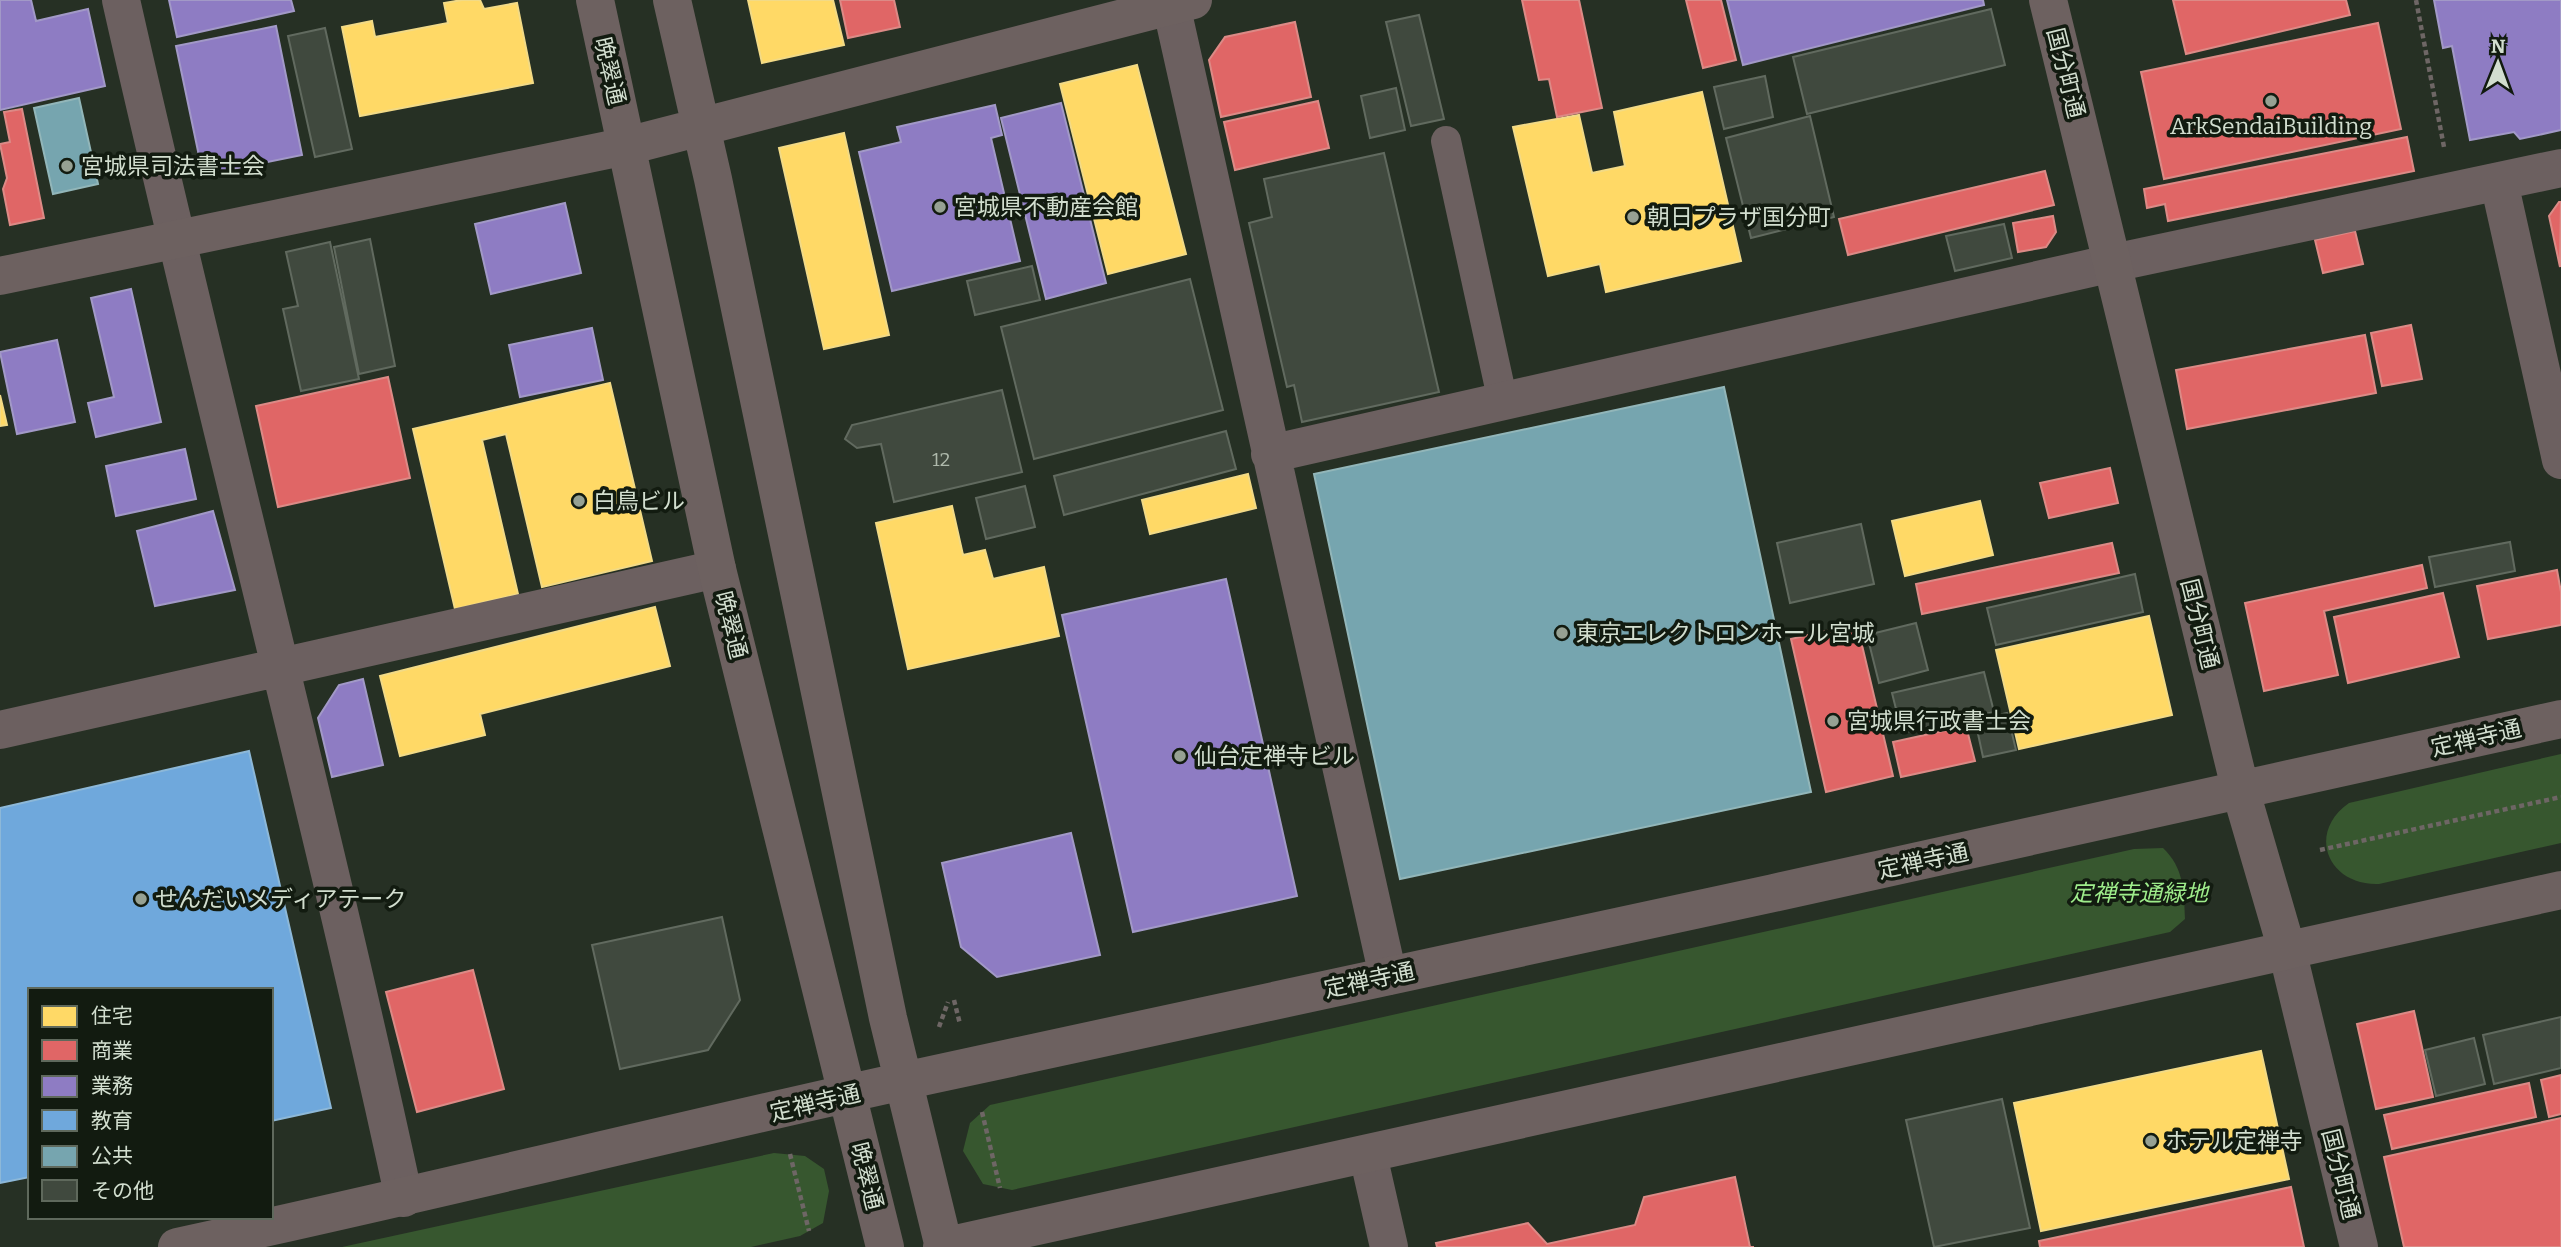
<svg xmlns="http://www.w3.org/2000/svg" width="2561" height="1247" viewBox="0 0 2561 1247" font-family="Bitter,'Noto Sans JP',serif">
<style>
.green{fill:#37572f}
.homes{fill:#ffd966;stroke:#f2da86;stroke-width:2}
.shops{fill:#e06666;stroke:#dc8a86;stroke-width:2}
.offices{fill:#8e7cc3;stroke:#a299c7;stroke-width:2}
.schools{fill:#6fa8dc;stroke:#8db8d8;stroke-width:2}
.public{fill:#76a5af;stroke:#92b6b9;stroke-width:2}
.building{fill:#40493e;stroke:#616a5f;stroke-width:2}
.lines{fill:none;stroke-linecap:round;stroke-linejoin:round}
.path{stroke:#6e6665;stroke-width:4.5;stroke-dasharray:5 3.5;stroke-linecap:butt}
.lane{stroke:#6c6060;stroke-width:30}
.street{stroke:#6c6060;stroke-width:38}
.secondary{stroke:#6d6160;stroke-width:38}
.poi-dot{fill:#96a193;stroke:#121b10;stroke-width:2.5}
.labels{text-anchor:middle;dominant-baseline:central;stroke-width:7;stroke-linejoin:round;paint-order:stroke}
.number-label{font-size:19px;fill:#aeb9ab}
.street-label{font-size:23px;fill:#d2decf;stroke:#121b10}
.poi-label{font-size:23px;fill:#d2decf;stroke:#121b10;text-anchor:start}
.park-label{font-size:23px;font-style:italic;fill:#9eec8b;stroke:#121b10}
</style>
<rect width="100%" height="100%" fill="#263024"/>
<path class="green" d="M 2561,754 L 2561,843 L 2379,884 C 2328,886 2306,833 2349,803 Z
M 2163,848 C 2184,868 2184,891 2185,919 L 2170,932 L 1012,1190 L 983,1184 L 963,1151 L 970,1123 L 990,1105 L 2134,849 Z
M 774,1153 L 805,1156 L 824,1169 L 829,1191 L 823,1223 L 800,1236 L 751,1247 L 342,1247 Z"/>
<path class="homes" d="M 462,0 L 480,0 L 484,9 L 517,3 L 533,83 L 360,116 L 342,27 L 372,21 L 375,37 L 448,23 L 444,3 Z
M 748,0 L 833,0 L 844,45 L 762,63 Z
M 1137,65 L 1186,254 L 1108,274 L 1060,84 Z
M 1702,92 L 1741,261 L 1606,292 L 1600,264 L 1548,276 L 1513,127 L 1579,115 L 1592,173 L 1625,166 L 1614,112 Z
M 844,133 L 889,335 L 824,349 L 779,148 Z
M 610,383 L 652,561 L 542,587 L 506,434 L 482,440 L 518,594 L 455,609 L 413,429 Z
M 0,395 L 7,425 L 0,426 Z
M 1248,474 L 1256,508 L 1150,534 L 1142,500 Z
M 1980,501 L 1993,555 L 1905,576 L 1892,521 Z
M 952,506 L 963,555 L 985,550 L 993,579 L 1044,567 L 1059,636 L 908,669 L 876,523 Z
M 655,607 L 670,666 L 480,714 L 485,735 L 400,756 L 380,676 Z
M 2149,616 L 2172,715 L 2019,749 L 1996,650 Z
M 2261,1051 L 2289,1179 L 2041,1231 L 2014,1103 Z"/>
<path class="shops" d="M 840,0 L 894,0 L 900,27 L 848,38 Z
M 1522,0 L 1579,0 L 1602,108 L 1557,117 L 1549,79 L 1539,80 Z
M 1686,0 L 1721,0 L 1736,60 L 1703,68 Z
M 2173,0 L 2346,0 L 2350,15 L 2186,54 Z
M 1295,22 L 1311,97 L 1221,117 L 1209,60 L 1225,37 Z
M 2378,23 L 2401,129 L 2164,179 L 2141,72 Z
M 1318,101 L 1329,148 L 1235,170 L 1224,122 Z
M 22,109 L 44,218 L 10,225 L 3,189 L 7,178 L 0,144 L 10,142 L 4,112 Z
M 2407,137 L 2414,171 L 2168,221 L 2165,204 L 2147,208 L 2144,189 Z
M 2045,171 L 2054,205 L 1848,255 L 1839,219 Z
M 2559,202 L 2561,202 L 2560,267 L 2549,216 Z
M 2053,216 L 2056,232 L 2046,247 L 2018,252 L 2013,223 Z
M 2355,231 L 2363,264 L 2323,273 L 2315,240 Z
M 2411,325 L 2422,379 L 2382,386 L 2371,333 Z
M 2365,335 L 2376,393 L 2187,429 L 2176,370 Z
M 388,377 L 410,478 L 278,507 L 256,406 Z
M 2110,468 L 2118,503 L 2049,518 L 2040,483 Z
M 2112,543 L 2119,573 L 1922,614 L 1916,584 Z
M 2422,565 L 2427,588 L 2324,611 L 2338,675 L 2264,691 L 2245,603 Z
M 2557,570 L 2561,592 L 2561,625 L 2488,639 L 2477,586 Z
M 2443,593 L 2459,657 L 2348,683 L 2334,617 Z
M 1857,624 L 1893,776 L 1826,792 L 1791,639 Z
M 1966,726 L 1975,761 L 1901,777 L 1893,742 Z
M 473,970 L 504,1089 L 417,1112 L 386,992 Z
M 2414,1011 L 2433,1097 L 2376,1109 L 2357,1024 Z
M 2561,1075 L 2561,1114 L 2549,1117 L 2541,1080 Z
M 2529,1083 L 2536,1117 L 2392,1149 L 2384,1115 Z
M 2561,1118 L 2561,1247 L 2404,1247 L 2384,1157 Z
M 1735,1177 L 1750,1247 L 1754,1247 L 1437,1247 L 1436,1243 L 1528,1223 L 1547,1244 L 1635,1225 L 1644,1197 Z
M 2291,1187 L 2304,1247 L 2040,1247 L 2039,1241 Z"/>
<path class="offices" d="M 0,0 L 31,0 L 36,21 L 88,9 L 105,86 L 0,110 Z
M 169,0 L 291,0 L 294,11 L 177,37 Z
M 1727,0 L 1983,0 L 1984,5 L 1743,65 Z
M 2434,0 L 2561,0 L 2561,130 L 2520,139 L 2514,132 L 2470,140 L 2452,46 L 2443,48 Z
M 276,26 L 302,155 L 203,175 L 176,46 Z
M 1061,103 L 1106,283 L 1046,299 L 1001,118 Z
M 995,105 L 1002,135 L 991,138 L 1020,261 L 892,291 L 859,152 L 901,142 L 897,127 Z
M 565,203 L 581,273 L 491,294 L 475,224 Z
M 131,289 L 161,422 L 96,437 L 88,403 L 114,397 L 91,298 Z
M 592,328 L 603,380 L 520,397 L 509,345 Z
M 57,340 L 75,422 L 17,434 L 0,352 Z
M 185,449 L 196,499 L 116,516 L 106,466 Z
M 213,511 L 235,590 L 155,606 L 137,531 Z
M 1226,579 L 1297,896 L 1133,932 L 1062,615 Z
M 363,679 L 383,765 L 332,777 L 318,718 L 339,685 Z
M 1071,833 L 1100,955 L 997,977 L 961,947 L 942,863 Z"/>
<path class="schools" d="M 249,751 L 331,1108 L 271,1121 L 271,990 L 30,990 L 30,1177 L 0,1183 L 0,808 Z"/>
<path class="public" d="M 79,98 L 98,184 L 53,194 L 34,108 Z
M 1724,387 L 1811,792 L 1400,879 L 1314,474 Z"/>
<path class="building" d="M 1991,9 L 2005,65 L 1807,114 L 1793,57 Z
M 1419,15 L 1444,119 L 1411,126 L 1386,22 Z
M 325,28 L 352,149 L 315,157 L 288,36 Z
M 1765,76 L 1773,117 L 1724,129 L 1714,87 Z
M 1396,88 L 1405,130 L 1370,138 L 1361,96 Z
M 1810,116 L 1834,217 L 1751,238 L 1726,138 Z
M 1384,153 L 1439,392 L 1302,422 L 1294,385 L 1287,387 L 1249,223 L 1272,217 L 1264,179 Z
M 2004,224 L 2012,258 L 1955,271 L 1946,236 Z
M 370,239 L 395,366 L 359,374 L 334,247 Z
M 330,242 L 359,379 L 301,391 L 283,309 L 298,306 L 286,252 Z
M 1032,266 L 1040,300 L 975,315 L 967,281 Z
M 1190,279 L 1223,410 L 1034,459 L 1001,327 Z
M 1002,390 L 1022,472 L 894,502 L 881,444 L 857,448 L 845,439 L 852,425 Z
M 1226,431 L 1236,469 L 1064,515 L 1054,476 Z
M 1025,486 L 1035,527 L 986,539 L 976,498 Z
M 1861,524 L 1874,584 L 1790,603 L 1777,543 Z
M 2510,542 L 2515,571 L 2435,587 L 2429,557 Z
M 2135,574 L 2143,612 L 1996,645 L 1987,608 Z
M 1916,623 L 1928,670 L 1879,683 L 1867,635 Z
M 1984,672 L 1994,712 L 1902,733 L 1892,693 Z
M 2007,713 L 2016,750 L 1983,757 L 1975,720 Z
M 722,917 L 740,1000 L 708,1050 L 620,1069 L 592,945 Z
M 2561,1017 L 2561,1068 L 2494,1084 L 2483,1035 Z
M 2474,1038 L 2485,1084 L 2436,1096 L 2425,1050 Z
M 2002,1099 L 2030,1228 L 1934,1247 L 1906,1120 Z"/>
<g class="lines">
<path class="path" d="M 2416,0 L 2444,147
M 2320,850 L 2561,797
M 954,1000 L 960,1024
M 939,1027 L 948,1002
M 982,1112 L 1000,1188
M 790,1154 L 809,1231"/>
<path class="lane" d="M 1446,141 L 1503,402"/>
<path class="street" d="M 121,0 C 211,400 317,797 404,1198
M 1170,0 L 1388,976
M 2499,182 L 2561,460
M 1270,454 L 2113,263 L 2561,168
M 0,730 L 717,569
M 2287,950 L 2359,1247
M 1368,1155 L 1389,1247"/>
<path class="secondary" d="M 595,0 L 717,569 L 885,1247
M 672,0 L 713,179 L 888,1018 L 944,1247
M 2048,0 L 2241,792 L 2287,950
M 0,276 L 627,146 L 1193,0
M 177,1247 C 429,1193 679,1130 931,1075 C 1474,957 2019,842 2561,719
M 942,1247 L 2561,890"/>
</g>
<g class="poi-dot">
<circle cx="2271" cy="101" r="7"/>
<circle cx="67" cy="166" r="7"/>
<circle cx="940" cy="207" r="7"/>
<circle cx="1633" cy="217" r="7"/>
<circle cx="579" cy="501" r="7"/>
<circle cx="1562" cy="633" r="7"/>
<circle cx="1833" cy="721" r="7"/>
<circle cx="1180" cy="756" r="7"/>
<circle cx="141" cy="899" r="7"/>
<circle cx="2151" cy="1141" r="7"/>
</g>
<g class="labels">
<g class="number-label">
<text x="941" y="459">12</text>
</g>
<g class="street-label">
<text transform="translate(610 71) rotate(77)">晩翠通</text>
<text transform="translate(2066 73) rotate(76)">国分町通</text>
<text transform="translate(2200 624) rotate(76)">国分町通</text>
<text transform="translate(731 625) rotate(76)">晩翠通</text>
<text transform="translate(2476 738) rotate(-13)">定禅寺通</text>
<text transform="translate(1923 861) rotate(-12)">定禅寺通</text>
<text transform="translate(1369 980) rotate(-12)">定禅寺通</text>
<text transform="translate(815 1103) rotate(-13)">定禅寺通</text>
<text transform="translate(2341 1174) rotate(76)">国分町通</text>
<text transform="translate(867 1176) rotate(76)">晩翠通</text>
</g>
<g class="poi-label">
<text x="2271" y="126" text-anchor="middle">ArkSendaiBuilding</text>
<text x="81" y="166">宮城県司法書士会</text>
<text x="954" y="207">宮城県不動産会館</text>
<text x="1647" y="217">朝日プラザ国分町</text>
<text x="593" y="501">白鳥ビル</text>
<text x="1576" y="633">東京エレクトロンホール宮城</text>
<text x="1847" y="721">宮城県行政書士会</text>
<text x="1194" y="756">仙台定禅寺ビル</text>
<text x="155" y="899">せんだいメディアテーク</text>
<text x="2165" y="1141">ホテル定禅寺</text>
</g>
<g class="park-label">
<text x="2139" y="893">定禅寺通緑地</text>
</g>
</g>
<rect x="28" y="988" width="245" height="231" fill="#121b10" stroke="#5f695c" stroke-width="2"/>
<rect x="42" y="1006" width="35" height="21" fill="#ffd966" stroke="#5f695c" stroke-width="2"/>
<text x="91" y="1023" font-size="21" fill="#d2decf">住宅</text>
<rect x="42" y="1040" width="35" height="21" fill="#e06666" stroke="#5f695c" stroke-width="2"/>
<text x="91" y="1058" font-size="21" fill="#d2decf">商業</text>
<rect x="42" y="1076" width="35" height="21" fill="#8e7cc3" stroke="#5f695c" stroke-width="2"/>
<text x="91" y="1093" font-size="21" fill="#d2decf">業務</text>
<rect x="42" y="1110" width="35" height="21" fill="#6fa8dc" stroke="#5f695c" stroke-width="2"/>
<text x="91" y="1128" font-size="21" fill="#d2decf">教育</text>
<rect x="42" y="1146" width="35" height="21" fill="#76a5af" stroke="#5f695c" stroke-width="2"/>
<text x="91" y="1163" font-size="21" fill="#d2decf">公共</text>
<rect x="42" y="1180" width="35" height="21" fill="#40493e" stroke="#5f695c" stroke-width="2"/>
<text x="91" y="1198" font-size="21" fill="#d2decf">その他</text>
<g transform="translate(2498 63) rotate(1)" stroke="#121b10" stroke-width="5" paint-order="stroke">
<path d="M0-5L12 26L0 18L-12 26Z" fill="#d2decf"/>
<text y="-10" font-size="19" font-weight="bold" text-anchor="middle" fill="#d2decf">N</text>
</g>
</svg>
